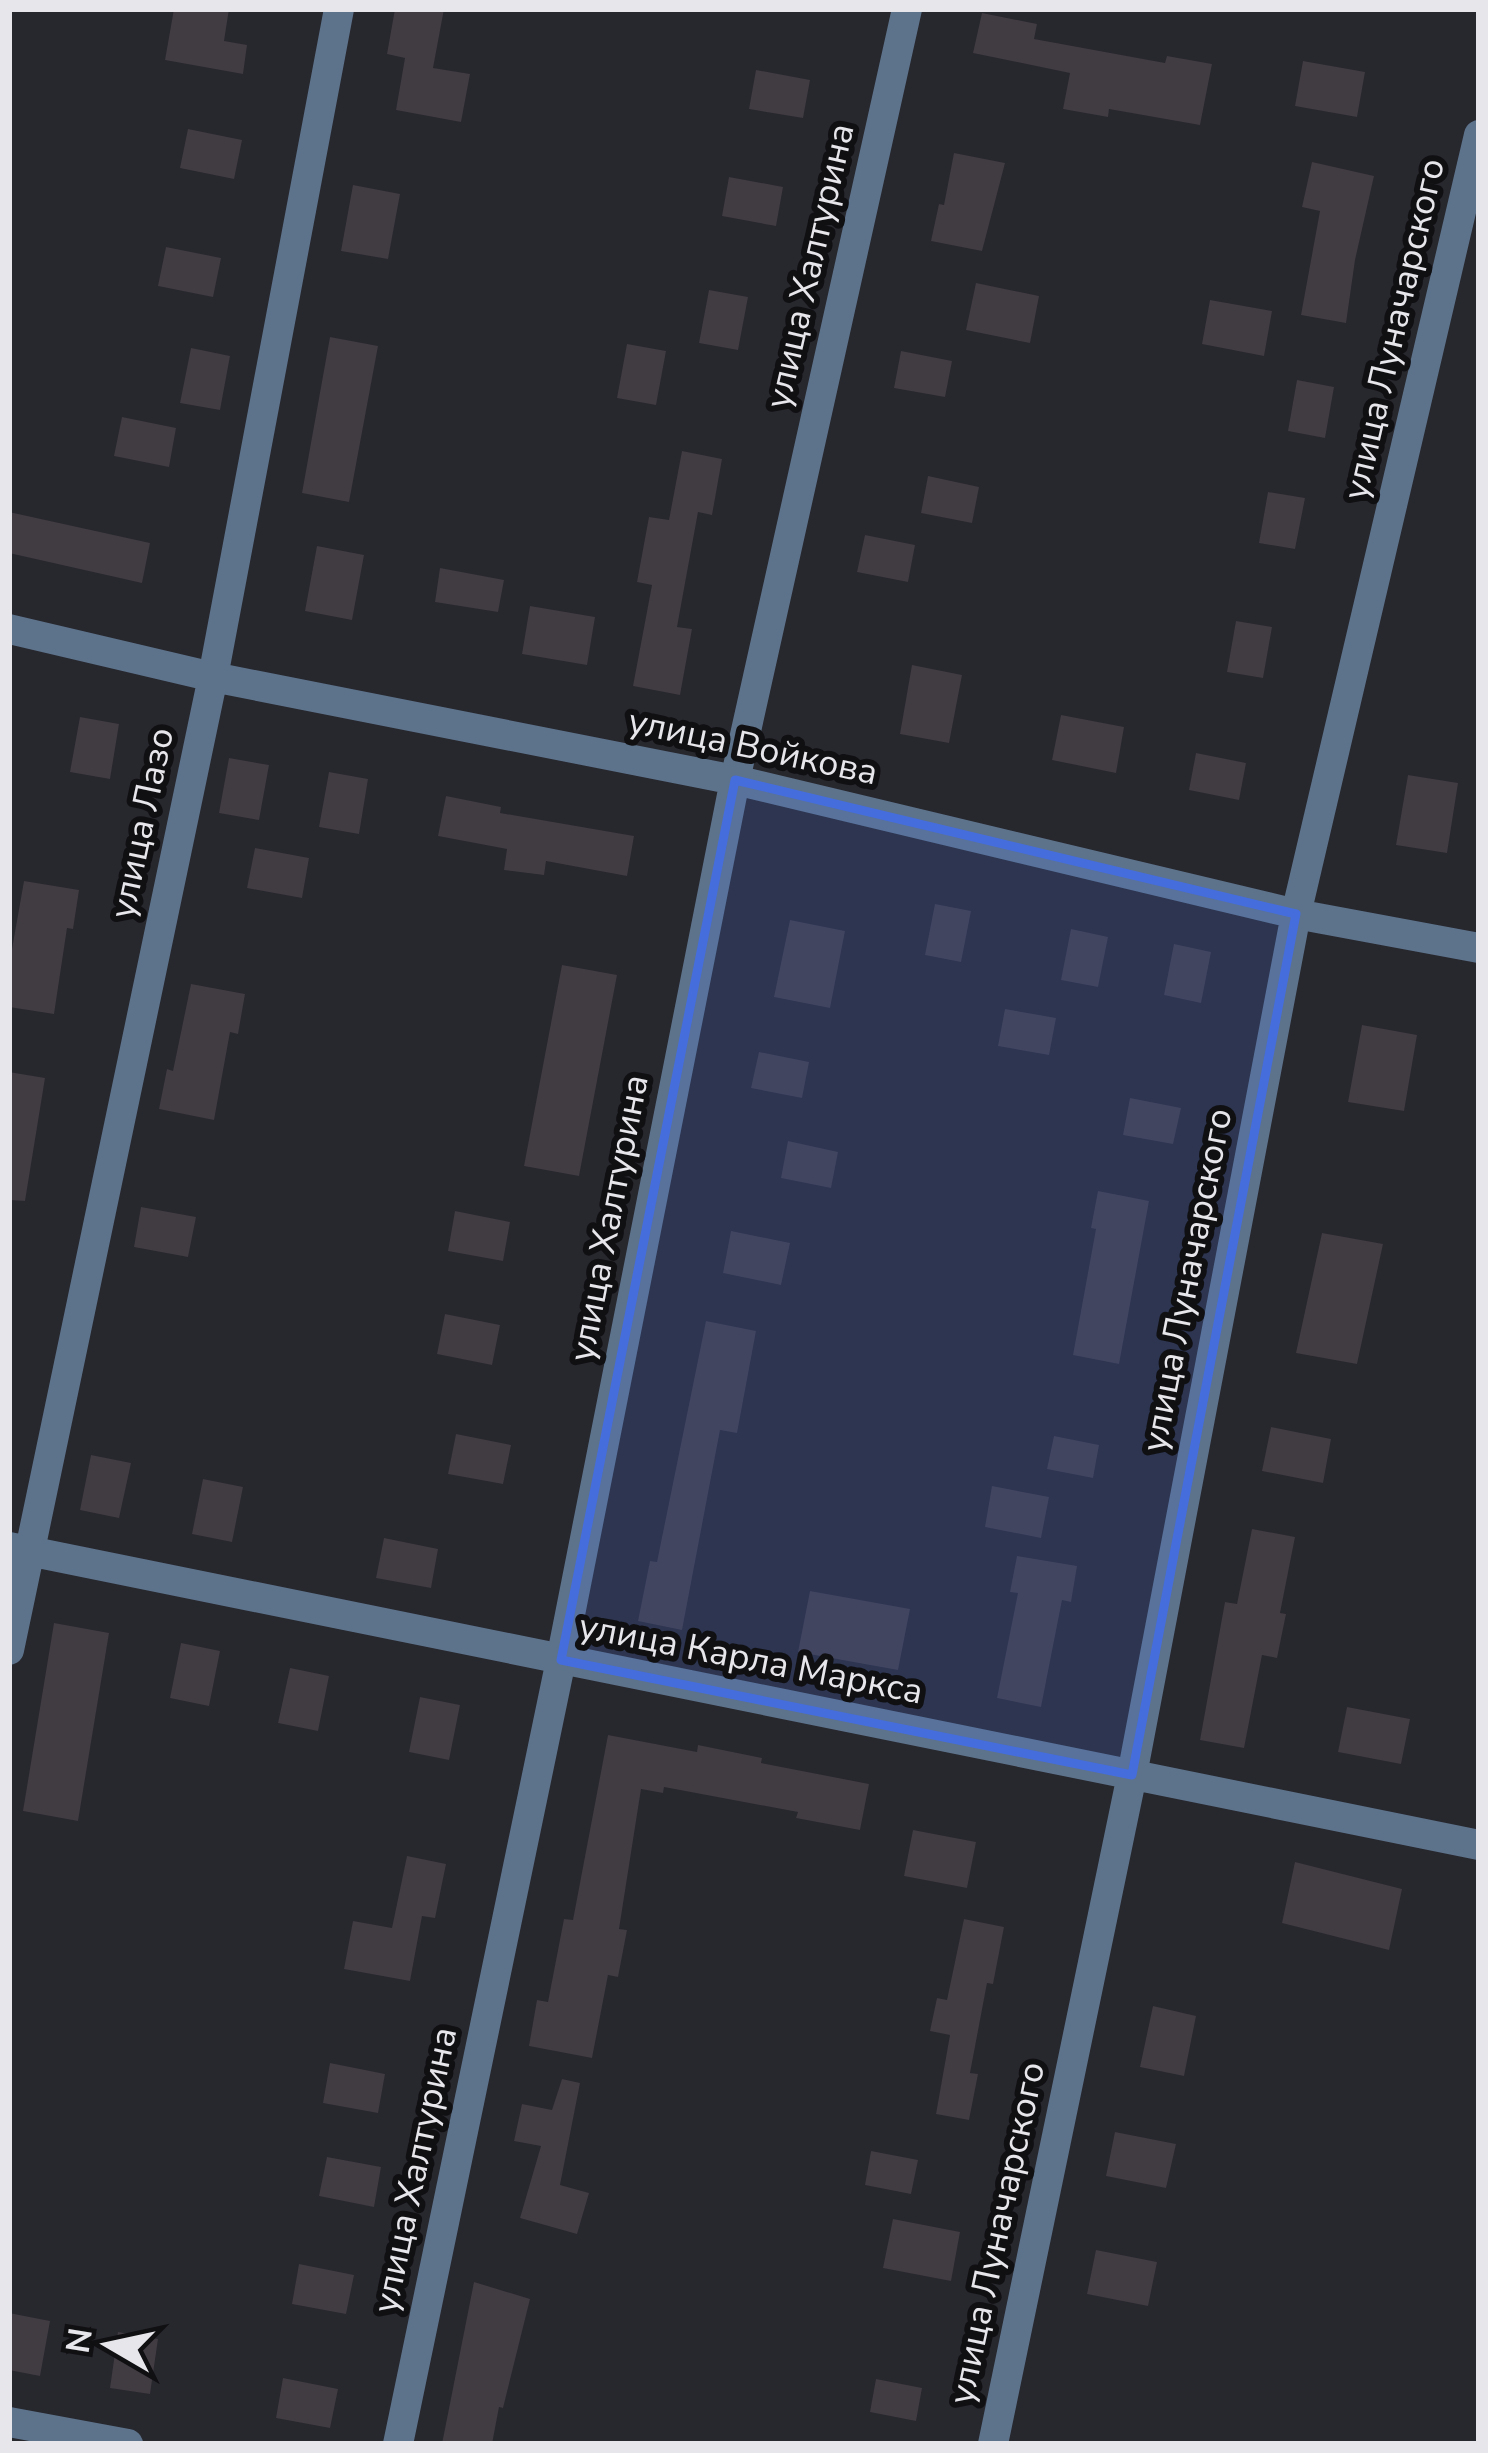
<svg xmlns="http://www.w3.org/2000/svg" width="1488" height="2453" viewBox="0 0 1488 2453" font-family="'Nunito Sans',sans-serif">
<style>
.building{fill:#413b42}
.lines{fill:none;stroke-linecap:round;stroke-linejoin:round}
.minor{stroke:#5d738b;stroke-width:30}
.marked{fill:#456ddc;fill-opacity:0.2;stroke:#456ddc;stroke-width:9;stroke-linejoin:round}
.labels{text-anchor:middle;dominant-baseline:central;stroke-width:12;stroke-linejoin:round;paint-order:stroke}
.street-label{font-size:36px;fill:#e7e7eb;stroke:#101013}
</style>
<rect width="100%" height="100%" fill="#27272e"/>
<path class="building" d="M 174,9 L 229,9 L 224,41 L 247,45 L 243,74 L 165,60 Z
M 395,9 L 444,9 L 433,68 L 470,74 L 461,122 L 396,110 L 405,58 L 387,54 Z
M 982,13 L 1037,24 L 1034,39 L 1165,63 L 1167,56 L 1212,64 L 1200,125 L 1109,109 L 1108,117 L 1063,109 L 1070,73 L 973,53 Z
M 1303,61 L 1365,72 L 1357,117 L 1295,106 Z
M 756,70 L 810,80 L 803,118 L 749,109 Z
M 188,129 L 242,140 L 234,179 L 180,168 Z
M 954,153 L 1005,163 L 982,251 L 931,241 L 939,204 L 944,205 Z
M 1312,162 L 1374,176 L 1355,260 L 1346,323 L 1301,315 L 1320,211 L 1302,207 Z
M 729,177 L 783,187 L 776,226 L 722,216 Z
M 353,185 L 400,194 L 388,259 L 341,251 Z
M 166,247 L 221,258 L 213,297 L 158,286 Z
M 976,283 L 1039,296 L 1030,343 L 966,330 Z
M 709,290 L 748,297 L 738,350 L 699,343 Z
M 1210,300 L 1272,311 L 1264,356 L 1202,344 Z
M 330,337 L 378,346 L 349,502 L 302,493 Z
M 627,344 L 666,351 L 656,405 L 617,398 Z
M 191,348 L 230,356 L 220,410 L 180,403 Z
M 901,351 L 952,361 L 945,397 L 894,388 Z
M 1297,380 L 1334,387 L 1325,438 L 1288,431 Z
M 122,417 L 176,428 L 169,467 L 114,456 Z
M 682,451 L 722,459 L 712,515 L 698,512 L 677,627 L 692,629 L 680,695 L 633,686 L 652,585 L 637,582 L 649,517 L 669,520 Z
M 928,476 L 979,487 L 972,523 L 921,513 Z
M 1268,492 L 1305,498 L 1295,549 L 1259,543 Z
M 9,512 L 150,543 L 142,583 L 9,553 Z
M 865,535 L 915,545 L 908,582 L 857,572 Z
M 317,546 L 364,555 L 352,620 L 305,611 Z
M 440,568 L 504,580 L 498,612 L 435,602 Z
M 530,606 L 595,617 L 587,665 L 522,654 Z
M 1236,621 L 1272,627 L 1263,678 L 1227,672 Z
M 912,665 L 962,675 L 949,743 L 900,734 Z
M 1061,715 L 1124,727 L 1116,773 L 1052,760 Z
M 80,717 L 119,724 L 110,779 L 70,772 Z
M 1196,753 L 1246,763 L 1239,800 L 1189,790 Z
M 229,758 L 269,765 L 259,820 L 219,813 Z
M 329,772 L 368,779 L 359,834 L 319,827 Z
M 1408,775 L 1458,783 L 1447,853 L 1396,845 Z
M 446,796 L 501,807 L 500,813 L 634,836 L 627,876 L 546,861 L 544,875 L 504,870 L 507,849 L 438,836 Z
M 255,848 L 309,858 L 302,898 L 247,888 Z
M 24,881 L 79,890 L 73,929 L 67,928 L 54,1014 L 9,1007 L 9,966 Z
M 935,904 L 971,911 L 961,962 L 925,955 Z
M 790,920 L 845,931 L 830,1008 L 774,997 Z
M 1071,929 L 1108,937 L 1098,987 L 1061,980 Z
M 1174,944 L 1211,952 L 1201,1003 L 1164,995 Z
M 562,965 L 617,975 L 579,1176 L 524,1166 Z
M 191,984 L 245,994 L 238,1034 L 230,1032 L 214,1120 L 159,1109 L 167,1069 L 173,1071 Z
M 1005,1009 L 1056,1018 L 1049,1055 L 998,1046 Z
M 1362,1025 L 1417,1035 L 1404,1111 L 1348,1102 Z
M 759,1052 L 809,1062 L 802,1098 L 751,1088 Z
M 9,1072 L 45,1078 L 25,1201 L 9,1200 Z
M 1130,1098 L 1181,1108 L 1173,1144 L 1123,1135 Z
M 788,1141 L 838,1152 L 831,1188 L 781,1178 Z
M 1098,1191 L 1149,1201 L 1119,1364 L 1073,1355 L 1096,1229 L 1091,1228 Z
M 141,1207 L 196,1217 L 188,1257 L 134,1247 Z
M 455,1211 L 510,1222 L 503,1261 L 448,1251 Z
M 731,1231 L 790,1243 L 781,1285 L 723,1273 Z
M 1322,1233 L 1383,1244 L 1357,1364 L 1296,1353 Z
M 445,1314 L 500,1325 L 492,1365 L 437,1354 Z
M 706,1321 L 756,1331 L 737,1433 L 720,1430 L 682,1630 L 638,1621 L 650,1561 L 657,1562 Z
M 1271,1427 L 1331,1439 L 1323,1483 L 1262,1471 Z
M 456,1434 L 511,1445 L 503,1484 L 448,1474 Z
M 1054,1436 L 1099,1445 L 1093,1478 L 1047,1469 Z
M 91,1455 L 131,1463 L 119,1518 L 80,1510 Z
M 203,1479 L 243,1487 L 232,1542 L 192,1534 Z
M 992,1486 L 1049,1497 L 1041,1538 L 985,1527 Z
M 1252,1529 L 1295,1537 L 1280,1613 L 1286,1614 L 1277,1658 L 1262,1655 L 1244,1748 L 1200,1740 L 1225,1602 L 1237,1604 Z
M 384,1538 L 438,1549 L 431,1588 L 376,1578 Z
M 1017,1556 L 1077,1566 L 1071,1602 L 1062,1600 L 1041,1707 L 997,1698 L 1018,1593 L 1010,1592 Z
M 810,1591 L 910,1609 L 898,1670 L 798,1652 Z
M 54,1623 L 109,1633 L 78,1821 L 23,1811 Z
M 181,1643 L 220,1651 L 209,1706 L 170,1698 Z
M 290,1668 L 329,1676 L 318,1731 L 278,1723 Z
M 420,1697 L 460,1705 L 449,1760 L 409,1752 Z
M 1347,1707 L 1410,1719 L 1401,1764 L 1338,1752 Z
M 608,1735 L 697,1752 L 698,1745 L 762,1758 L 761,1763 L 869,1784 L 860,1830 L 796,1818 L 798,1812 L 664,1787 L 663,1793 L 641,1789 L 619,1929 L 627,1930 L 618,1977 L 608,1975 L 592,2058 L 529,2046 L 537,2000 L 548,2002 L 564,1919 L 573,1920 Z
M 913,1830 L 976,1842 L 967,1888 L 904,1876 Z
M 407,1856 L 446,1864 L 435,1918 L 422,1916 L 410,1981 L 344,1969 L 353,1921 L 392,1928 Z
M 1295,1862 L 1402,1889 L 1389,1950 L 1282,1923 Z
M 964,1919 L 1004,1927 L 993,1984 L 987,1983 L 970,2073 L 978,2074 L 969,2120 L 936,2114 L 950,2035 L 930,2031 L 937,1998 L 947,2000 Z
M 1153,2006 L 1196,2016 L 1184,2076 L 1140,2067 Z
M 330,2063 L 385,2074 L 378,2113 L 323,2103 Z
M 562,2079 L 580,2083 L 560,2185 L 589,2193 L 577,2234 L 520,2218 L 541,2146 L 514,2141 L 522,2104 L 552,2110 Z
M 1115,2132 L 1176,2144 L 1166,2188 L 1106,2176 Z
M 871,2151 L 918,2160 L 911,2194 L 865,2185 Z
M 327,2157 L 381,2167 L 374,2207 L 319,2196 Z
M 893,2219 L 960,2232 L 951,2281 L 883,2268 Z
M 1096,2250 L 1157,2262 L 1148,2306 L 1087,2294 Z
M 299,2264 L 354,2275 L 346,2314 L 292,2304 Z
M 474,2282 L 530,2299 L 503,2408 L 499,2407 L 492,2444 L 442,2444 Z
M 9,2313 L 50,2321 L 40,2376 L 9,2370 Z
M 118,2332 L 158,2339 L 150,2394 L 110,2388 Z
M 283,2378 L 338,2389 L 330,2428 L 276,2418 Z
M 876,2379 L 922,2388 L 916,2421 L 870,2412 Z"/>
<g class="lines">
<path class="minor" d="M 9,629 L 213,677 L 735,780 L 1296,914 L 1479,948
M 9,1547 L 1479,1845
M 9,1650 L 213,677 L 339,9
M 9,2422 L 128,2444
M 398,2444 L 561,1660 L 735,780 L 907,9
M 993,2444 L 1132,1775 L 1296,914 L 1479,135"/>
</g>
<path class="marked" d="M 735,780 L 1296,914 L 1132,1775 L 561,1660 Z"/>
<g class="labels">
<g class="street-label">
<text transform="translate(810 266) rotate(-77)">улица Халтурина</text>
<text transform="translate(1394 329) rotate(-77)">улица Луначарского</text>
<text transform="translate(753 747) rotate(12)">улица Войкова</text>
<text transform="translate(142 823) rotate(-78)">улица Лазо</text>
<text transform="translate(609 1218) rotate(-79)">улица Халтурина</text>
<text transform="translate(1187 1280) rotate(-79)">улица Луначарского</text>
<text transform="translate(751 1659) rotate(11)">улица Карла Маркса</text>
<text transform="translate(415 2170) rotate(-78)">улица Халтурина</text>
<text transform="translate(997 2233) rotate(-78)">улица Луначарского</text>
</g>
</g>
<rect width="1488" height="2453" fill="none" stroke="#e7e7eb" stroke-width="24"/>
<g transform="translate(108 2345) rotate(279)" stroke="#101013" stroke-width="9" paint-order="stroke">
<path d="M0-9L21 45L0 30L-21 45Z" fill="#e7e7eb"/>
<text y="-18" font-size="33" font-weight="bold" text-anchor="middle" fill="#e7e7eb">N</text>
</g>
</svg>
